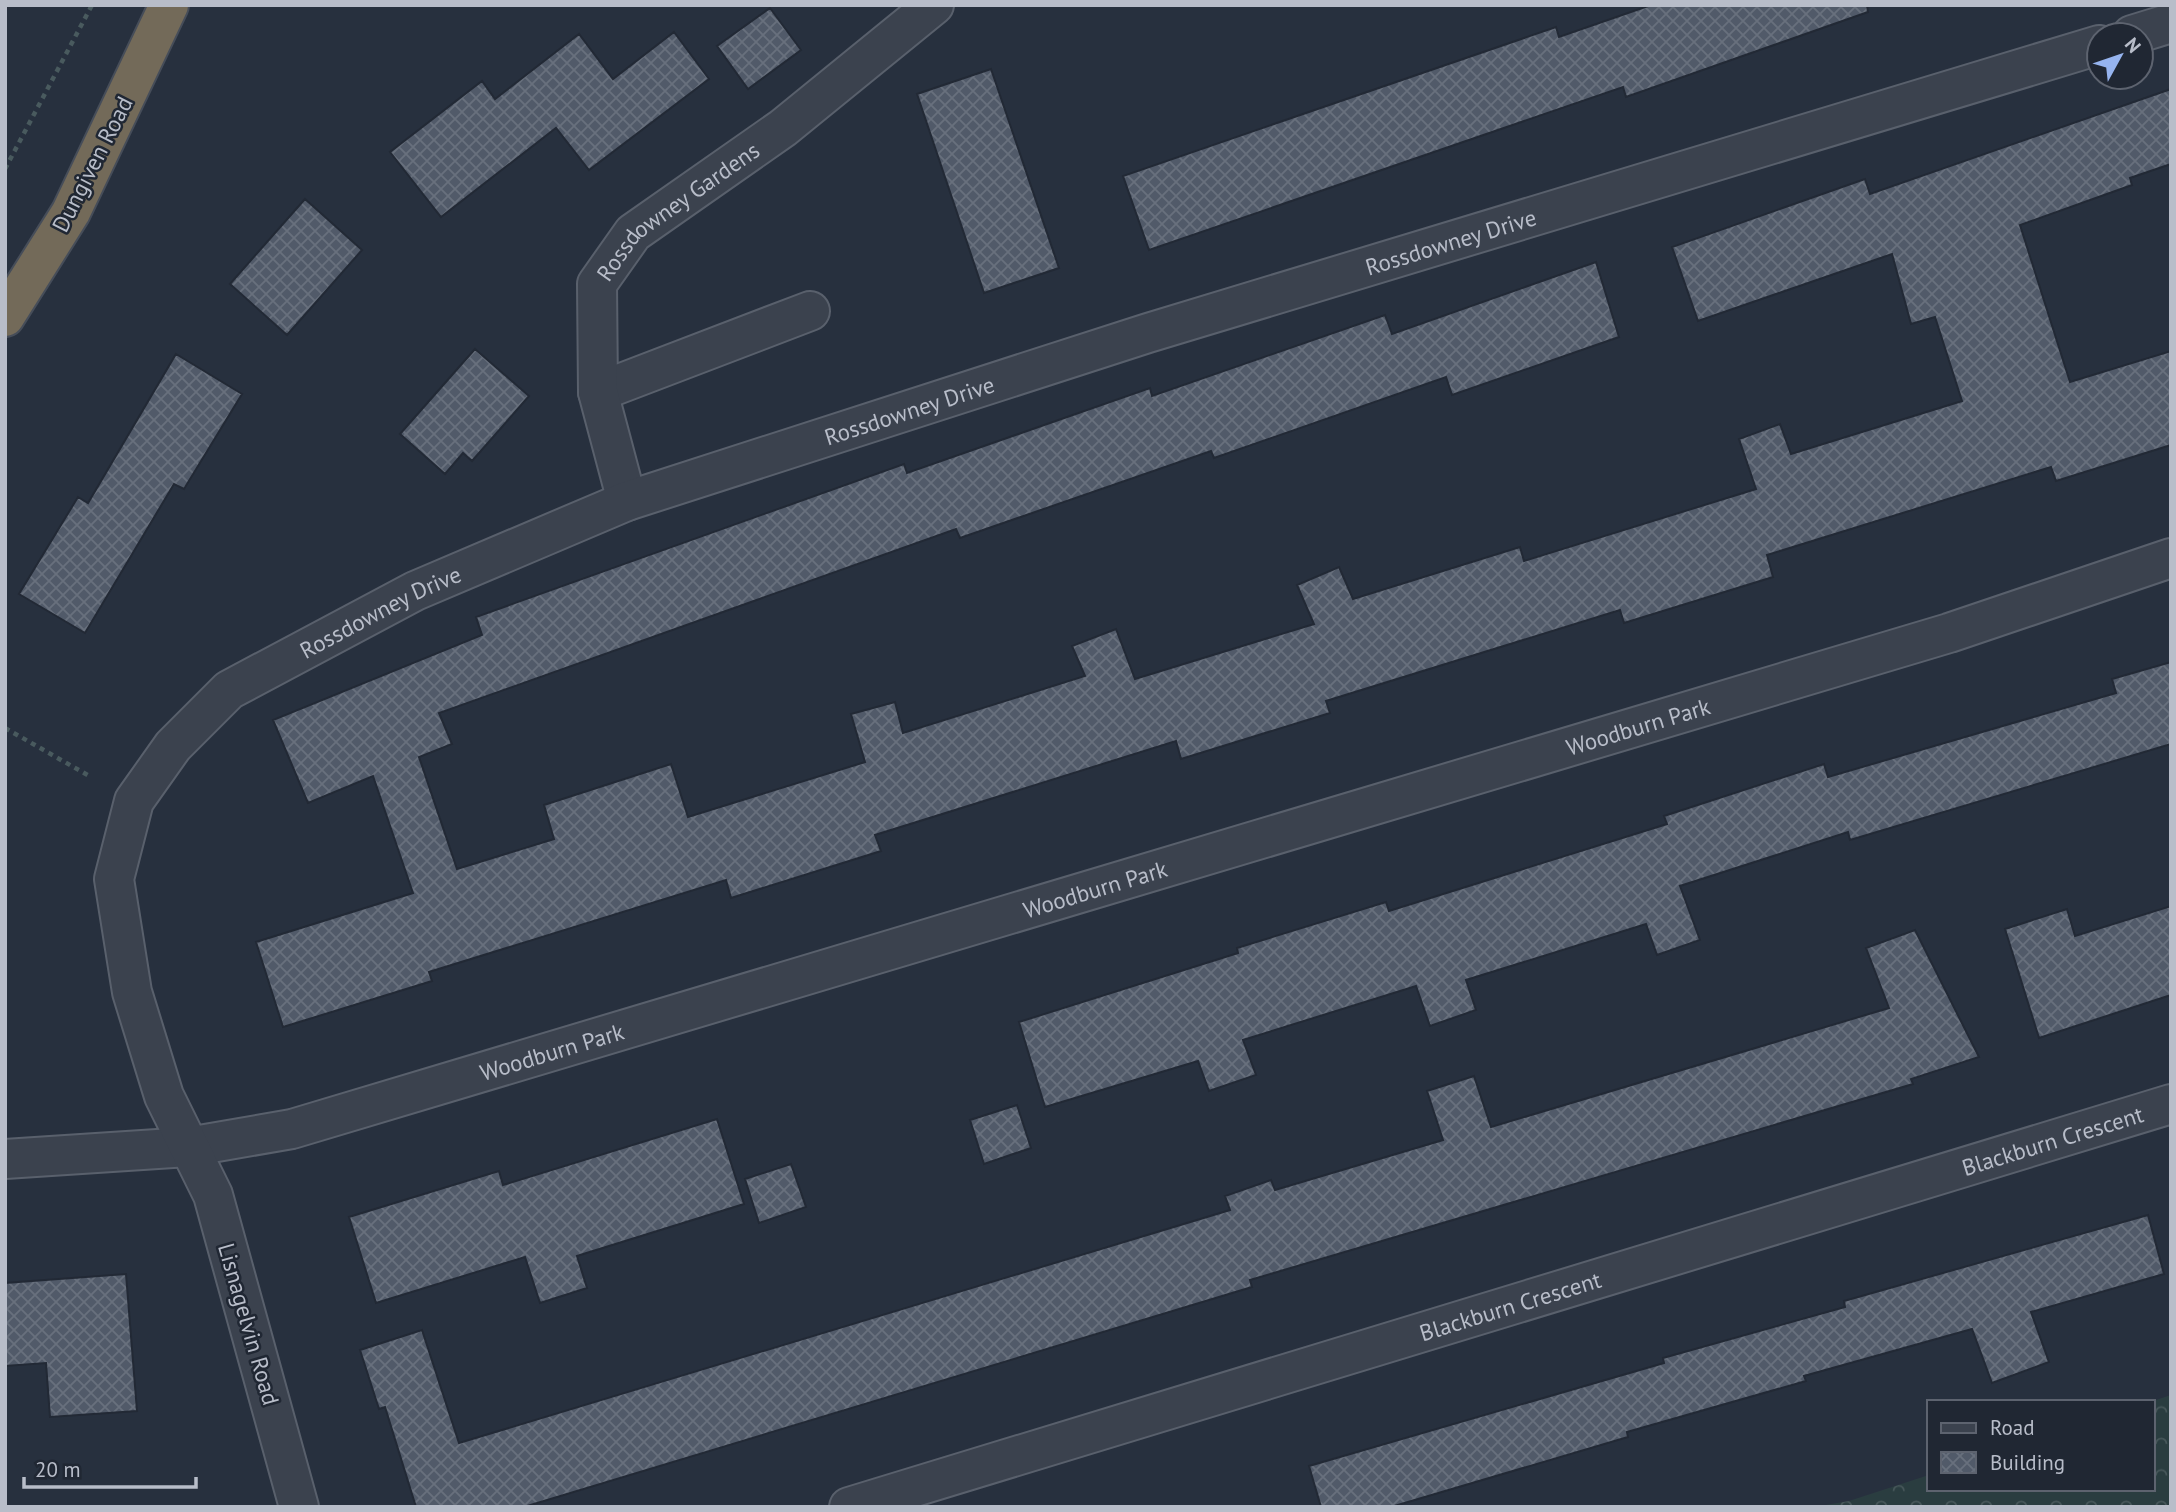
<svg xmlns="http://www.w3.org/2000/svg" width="2176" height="1512" viewBox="0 0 2176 1512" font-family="'PT Sans',sans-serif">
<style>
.forest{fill:url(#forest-crowns)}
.building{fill:url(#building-cross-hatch);stroke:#222935;stroke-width:2}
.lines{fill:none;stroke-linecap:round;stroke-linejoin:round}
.minor-casing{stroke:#59606c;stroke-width:42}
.highway-casing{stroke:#464d59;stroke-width:42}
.path{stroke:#495a5e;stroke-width:4.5;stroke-dasharray:5 5;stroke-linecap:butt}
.minor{stroke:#3b424e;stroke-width:38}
.highway{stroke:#736a59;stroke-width:38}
.labels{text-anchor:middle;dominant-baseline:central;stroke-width:5;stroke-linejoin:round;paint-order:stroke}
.street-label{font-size:23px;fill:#b8bdc9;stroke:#202733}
</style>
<defs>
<pattern id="forest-crowns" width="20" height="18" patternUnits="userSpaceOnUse" patternTransform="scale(1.75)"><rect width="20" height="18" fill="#2a3d40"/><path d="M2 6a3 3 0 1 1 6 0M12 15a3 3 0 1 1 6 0" fill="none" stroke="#47575a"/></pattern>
<pattern id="building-cross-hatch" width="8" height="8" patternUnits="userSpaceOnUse" patternTransform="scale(1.75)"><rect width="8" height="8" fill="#515a69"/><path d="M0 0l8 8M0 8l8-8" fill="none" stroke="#68707d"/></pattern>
</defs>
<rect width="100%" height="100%" fill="#27303e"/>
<path class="forest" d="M 2171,1395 L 2171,1507 L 1814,1507 L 1849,1501 L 1929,1475 L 1929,1489 L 2153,1489 L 2153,1402 L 2150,1402 Z"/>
<path class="building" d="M 1651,5 L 1867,5 L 1868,12 L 1626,97 L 1623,87 L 1149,250 L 1123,176 L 1556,27 L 1559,37 Z
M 770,8 L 801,50 L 748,89 L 717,46 Z
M 674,32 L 709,79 L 589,170 L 556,128 L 441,217 L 390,152 L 482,81 L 495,99 L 579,34 L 613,79 Z
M 991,69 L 1059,268 L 984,293 L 917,94 Z
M 2171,89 L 2171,164 L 2130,178 L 2132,185 L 2020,225 L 2070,382 L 2171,351 L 2171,445 L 2056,481 L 2051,467 L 1767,555 L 1773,577 L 1624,623 L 1620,610 L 1326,701 L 1330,713 L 1181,759 L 1176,741 L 875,835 L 881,851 L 731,898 L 726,880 L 429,972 L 432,981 L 283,1027 L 256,942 L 413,893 L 373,776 L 308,803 L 273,720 L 482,635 L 476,617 L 904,464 L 907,473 L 1150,388 L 1152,396 L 1385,315 L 1392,334 L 1596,262 L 1619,337 L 1452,395 L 1446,377 L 1214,458 L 1211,451 L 960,538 L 956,529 L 439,713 L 452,744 L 419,757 L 457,869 L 554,839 L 544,805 L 671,764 L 688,817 L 865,762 L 851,714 L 895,702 L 903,733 L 1085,676 L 1072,646 L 1116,629 L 1135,679 L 1314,624 L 1297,585 L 1339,567 L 1353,599 L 1520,547 L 1524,561 L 1756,489 L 1739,439 L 1780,424 L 1791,454 L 1962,401 L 1935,317 L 1911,324 L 1892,254 L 1698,321 L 1672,247 L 1865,179 L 1870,194 Z
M 305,199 L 362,250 L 287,335 L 230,284 Z
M 475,349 L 529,396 L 472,461 L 463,453 L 445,474 L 400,434 Z
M 176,354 L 242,394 L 184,489 L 174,484 L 85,633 L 19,594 L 78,497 L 88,503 Z
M 2171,662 L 2171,744 L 1850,840 L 1848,832 L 1680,886 L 1700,940 L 1657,955 L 1646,924 L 1466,980 L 1476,1010 L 1430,1026 L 1416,986 L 1243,1040 L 1256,1075 L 1209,1091 L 1198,1061 L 1045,1107 L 1019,1022 L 1238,953 L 1237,948 L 1386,902 L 1389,911 L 1667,824 L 1664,816 L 1824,764 L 1828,777 L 2116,693 L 2112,679 Z
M 2171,906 L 2171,995 L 2039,1038 L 2005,929 L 2067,909 L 2075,936 Z
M 1915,930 L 1979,1057 L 1911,1079 L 1913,1084 L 1250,1280 L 1252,1287 L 524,1507 L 416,1507 L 385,1407 L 379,1409 L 360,1350 L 422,1330 L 459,1443 L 1230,1210 L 1225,1196 L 1271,1180 L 1275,1190 L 1443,1140 L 1427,1091 L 1474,1076 L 1491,1127 L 1889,1008 L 1866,948 Z
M 1017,1105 L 1031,1148 L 984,1164 L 970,1120 Z
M 717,1119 L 744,1204 L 577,1256 L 587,1288 L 540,1303 L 525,1257 L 376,1303 L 349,1217 L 499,1171 L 503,1185 Z
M 791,1164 L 806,1207 L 759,1223 L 745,1179 Z
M 2148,1215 L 2164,1274 L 2031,1312 L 2049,1362 L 1992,1383 L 1972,1329 L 1804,1376 L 1806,1381 L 1627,1432 L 1628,1437 L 1391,1507 L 1321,1507 L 1309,1466 L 1664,1363 L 1663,1358 L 1845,1307 L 1844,1301 Z
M 126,1274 L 137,1411 L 50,1417 L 46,1363 L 5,1366 L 5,1283 Z"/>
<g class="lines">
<defs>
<g id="minor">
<path d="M 2132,35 L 2171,23"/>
<path d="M 598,392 L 810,311"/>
<path id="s1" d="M 627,501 L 598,392 L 597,284 L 633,233 L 783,128 L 934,5"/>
<path id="s2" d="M 5,1159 L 188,1147 L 292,1129 L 1949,633 L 2171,558"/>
<path id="s3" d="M 299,1507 L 213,1195 L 164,1096 L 132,992 L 114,879 L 134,801 L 173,746 L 229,690 L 415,591 L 627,501 L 1148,333 L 2099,45"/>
<path id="s4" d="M 849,1507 L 2171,1104"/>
</g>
<path id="highway" d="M 5,317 L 71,212 L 169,5"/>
</defs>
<use href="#minor" class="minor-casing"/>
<use href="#highway" class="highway-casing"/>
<path class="path" d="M 5,169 L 92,5
M 5,728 L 91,777"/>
<use href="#minor" class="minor"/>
<use href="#highway" class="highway"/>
</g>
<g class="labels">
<g class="street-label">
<text transform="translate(92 164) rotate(-63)">Dungiven Road</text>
<text stroke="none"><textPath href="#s1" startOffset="331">Rossdowney Gardens</textPath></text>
<text stroke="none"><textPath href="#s3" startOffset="2189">Rossdowney Drive</textPath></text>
<text stroke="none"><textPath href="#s3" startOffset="1622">Rossdowney Drive</textPath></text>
<text stroke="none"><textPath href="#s3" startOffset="1055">Rossdowney Drive</textPath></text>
<text stroke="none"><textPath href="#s2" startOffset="1694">Woodburn Park</textPath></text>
<text stroke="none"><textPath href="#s2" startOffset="1127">Woodburn Park</textPath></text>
<text stroke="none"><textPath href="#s2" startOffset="560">Woodburn Park</textPath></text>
<text stroke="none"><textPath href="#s4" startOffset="1258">Blackburn Crescent</textPath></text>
<text stroke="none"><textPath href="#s4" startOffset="691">Blackburn Crescent</textPath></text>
<text transform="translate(249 1324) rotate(74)">Lisnagelvin Road</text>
</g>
</g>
<rect width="2176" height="1512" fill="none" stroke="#b8bdc9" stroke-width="14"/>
<rect x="1927" y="1400" width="228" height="91" fill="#202733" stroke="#5d636f" stroke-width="2"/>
<rect x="1941" y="1423" width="35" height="10" fill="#3b424e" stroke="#5d636f" stroke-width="2"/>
<text x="1990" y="1435" font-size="21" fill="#b8bdc9">Road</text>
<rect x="1941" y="1452" width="35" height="21" fill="url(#building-cross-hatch)" stroke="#5d636f" stroke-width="2"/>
<text x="1990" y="1470" font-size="21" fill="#b8bdc9">Building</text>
<g transform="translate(2120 56) rotate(50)"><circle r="33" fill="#202733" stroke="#5d636f" stroke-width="2"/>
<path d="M0-5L12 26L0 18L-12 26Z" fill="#96b4ef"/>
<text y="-10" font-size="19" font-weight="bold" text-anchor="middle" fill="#b8bdc9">N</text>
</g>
<path d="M24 1477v10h172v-10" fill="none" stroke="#b8bdc9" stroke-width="3.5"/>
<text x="35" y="1477" font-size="21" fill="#b8bdc9" stroke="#202733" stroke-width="5" paint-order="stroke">20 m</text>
</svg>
